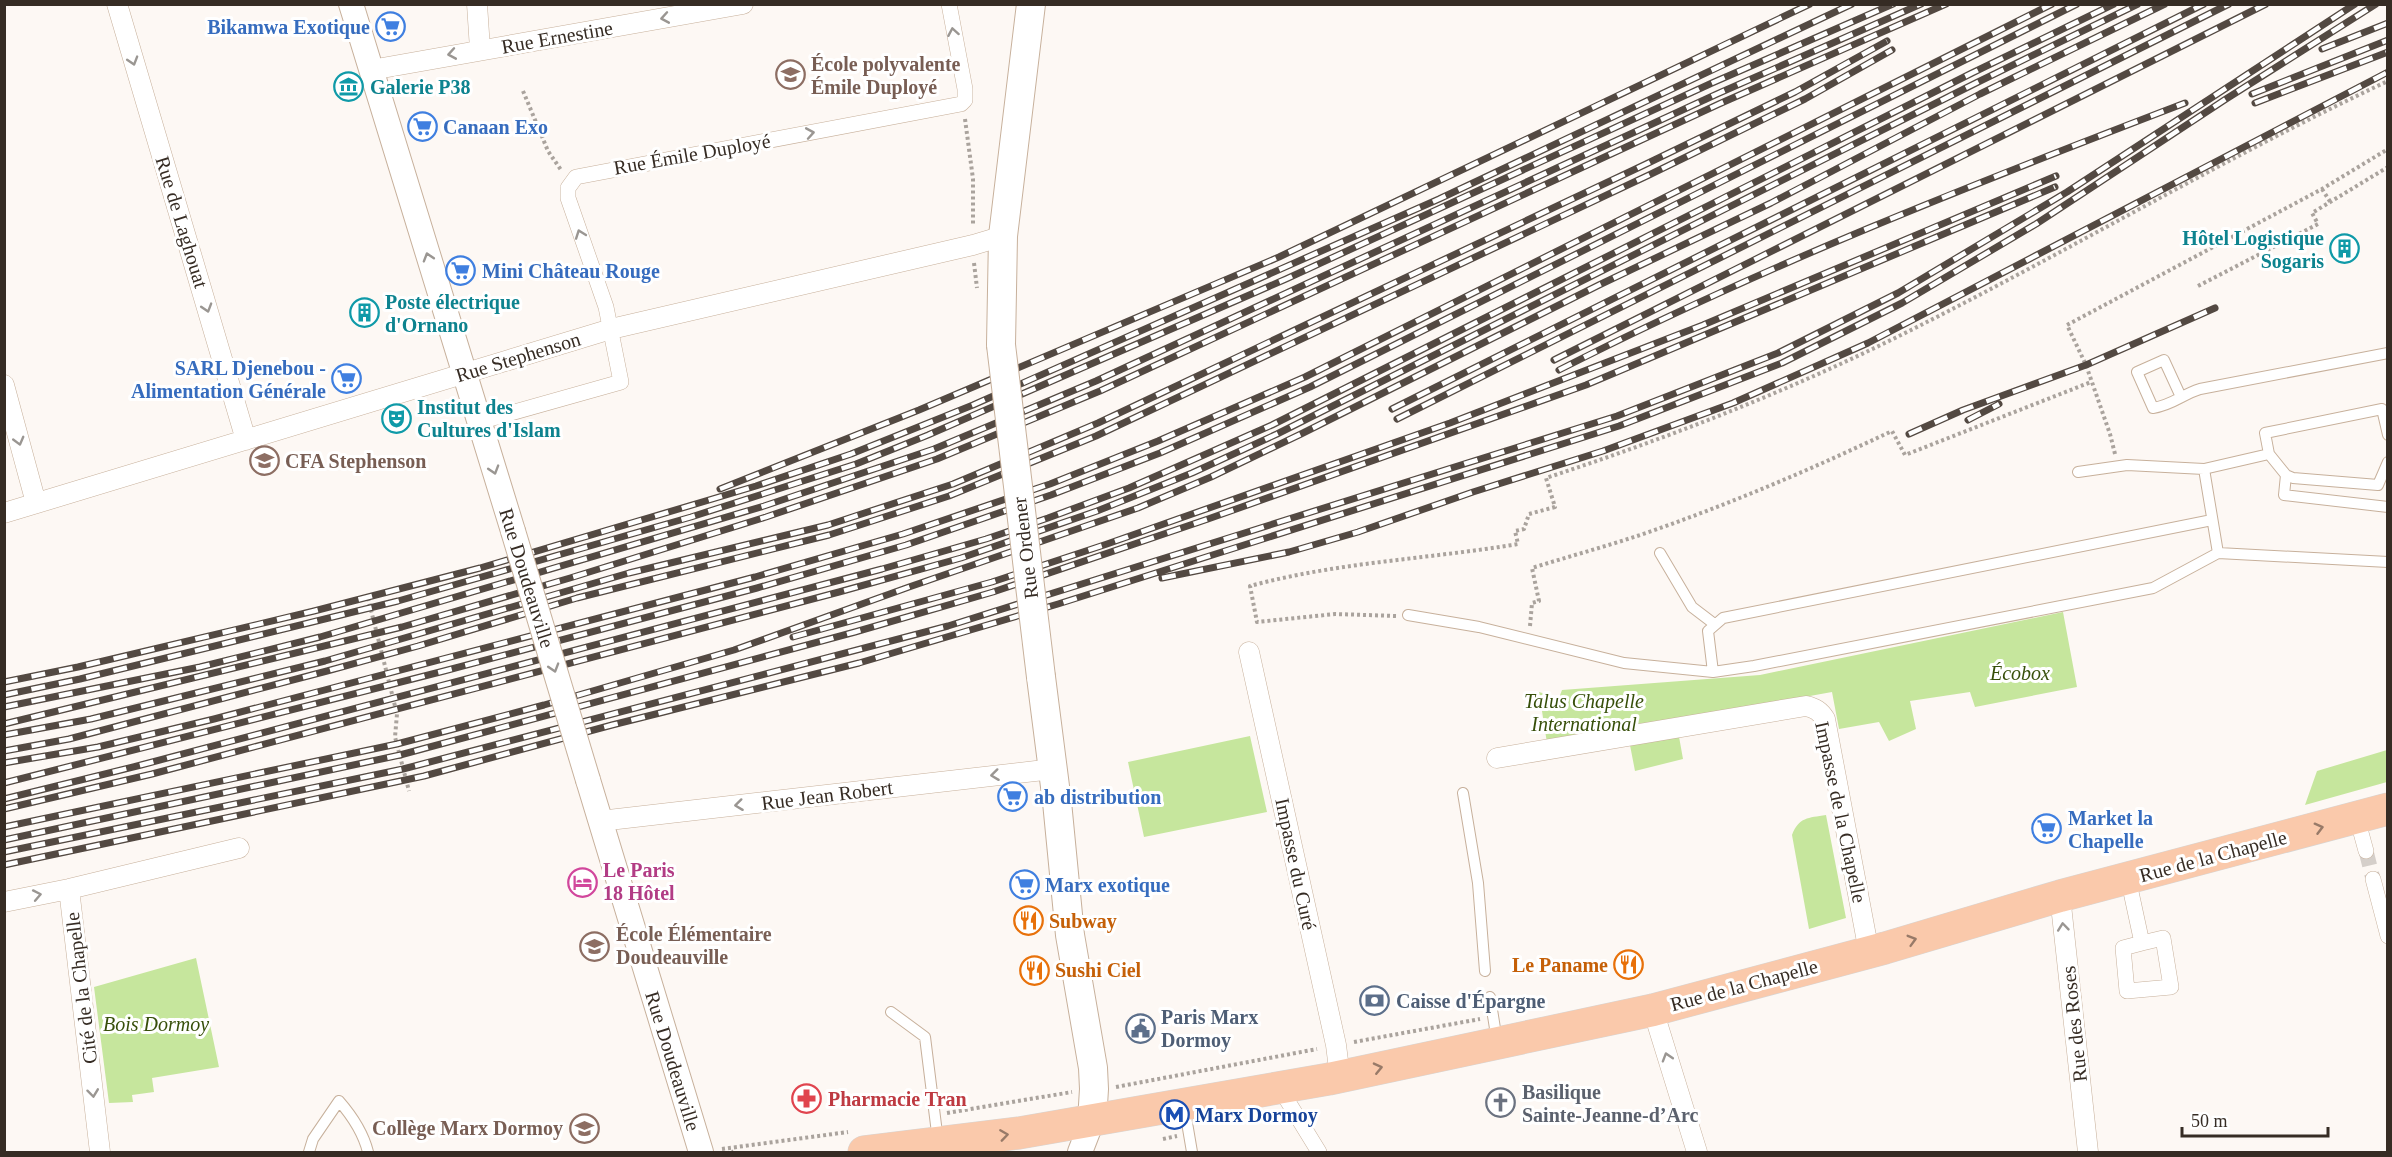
<svg xmlns="http://www.w3.org/2000/svg" width="2392" height="1157" viewBox="0 0 2392 1157" font-family="Georgia,serif">
<style>
.green{fill:#c6e69d}
.lines{fill:none;stroke-linecap:round;stroke-linejoin:round}
.pedestrian-tunnel{stroke:#d5cfca;stroke-width:15;stroke-dasharray:15 8;stroke-linecap:butt}
.service-casing{stroke:#c7b09b;stroke-width:12}
.pedestrian-casing{stroke:#c7b09b;stroke-width:16}
.minor-casing{stroke:#c7b09b;stroke-width:21}
.tertiary-casing{stroke:#c7b09b;stroke-width:26}
.secondary-casing{stroke:#c7b09b;stroke-width:30}
.primary-casing{stroke:#d7d5d3;stroke-width:33}
.path{stroke:#aaa39d;stroke-width:4;stroke-dasharray:3 3;stroke-linecap:butt}
.service{stroke:#fff;stroke-width:10}
.pedestrian{stroke:#fff;stroke-width:15}
.minor{stroke:#fff;stroke-width:20}
.tertiary{stroke:#fff;stroke-width:24}
.secondary{stroke:#fff;stroke-width:28}
.primary{stroke:#fac9ab;stroke-width:32}
.rail-casing{stroke:#534942;stroke-width:7}
.rail{stroke:#fff;stroke-width:4.5;stroke-dasharray:14;stroke-linecap:butt}
.tertiary-bridge-casing{stroke:#c7b09b;stroke-width:26;stroke-linecap:butt}
.secondary-bridge-casing{stroke:#c7b09b;stroke-width:30;stroke-linecap:butt}
.tertiary-bridge{stroke:#fff;stroke-width:24}
.secondary-bridge{stroke:#fff;stroke-width:28}
.oneway{stroke:#9a9692}
.oneway2{stroke:#987a68}
.labels{text-anchor:middle;dominant-baseline:central;stroke-width:6;stroke-linejoin:round;paint-order:stroke}
.shop-label{font-size:20px;font-weight:bold;fill:#366cbe;stroke:#fff;text-anchor:start}
.street-label{font-size:20px;fill:#362c24;stroke:#fff}
.education-label{font-size:20px;font-weight:bold;fill:#785e54;stroke:#fff;text-anchor:start}
.culture-label{font-size:20px;font-weight:bold;fill:#0d838f;stroke:#fff;text-anchor:start}
.park-label{font-size:20px;font-style:italic;fill:#374f0a;stroke:#fff}
.hotel-label{font-size:20px;font-weight:bold;fill:#b23c85;stroke:#fff;text-anchor:start}
.food-label{font-size:20px;font-weight:bold;fill:#c56008;stroke:#fff;text-anchor:start}
.service-label{font-size:20px;font-weight:bold;fill:#4e5e75;stroke:#fff;text-anchor:start}
.worship-label{font-size:20px;font-weight:bold;fill:#5b616d;stroke:#fff;text-anchor:start}
.health-label{font-size:20px;font-weight:bold;fill:#be3a42;stroke:#fff;text-anchor:start}
.transit-label{font-size:20px;font-weight:bold;fill:#164399;stroke:#fff;text-anchor:start}
</style>
<rect width="100%" height="100%" fill="#fdf8f4"/>
<path class="green" d="M 2063,612 L 2077,687 L 1975,707 L 1970,692 L 1910,701 L 1916,729 L 1889,741 L 1879,722 L 1839,729 L 1832,692 L 1547,743 L 1539,692 L 1559,698 L 1562,690 L 1760,675 Z
M 1678,731 L 1683,759 L 1635,771 L 1629,740 Z
M 1250,736 L 1267,812 L 1144,837 L 1128,762 Z
M 2387,750 L 2387,782 L 2305,805 L 2317,771 Z
M 1826,815 L 1846,918 L 1809,929 L 1792,835 C 1799,817 1808,818 1826,815 Z
M 196,958 L 219,1067 L 152,1078 L 154,1092 L 132,1095 L 133,1102 L 109,1103 L 94,987 Z"/>
<g class="lines">
<path class="pedestrian-tunnel" d="M 2366,851 L 2373,879"/>
<defs>
<path id="service" d="M 2181,397 L 2164,360 L 2137,372 L 2153,408 C 2173,405 2181,395 2200,389 L 2388,353
M 2269,454 L 2265,433 L 2382,409 L 2388,435
M 2204,469 L 2269,454 L 2286,475 L 2293,478 L 2378,485 L 2388,462
M 2286,475 L 2284,495 L 2388,507
M 1660,553 L 1692,607 L 1713,623
M 2218,553 L 2388,562
M 1408,615 L 1479,627 L 1624,663 L 1713,672 L 1754,666 L 2153,588 L 2218,553 L 2204,469 L 2127,465 L 2078,472
M 1713,672 L 1708,631 L 1723,618 L 2212,520
M 1463,793 L 1478,883 L 1485,971
M 1490,997 L 1497,1041
M 891,1012 L 925,1037 L 938,1141
M 1184,1105 L 1192,1152
M 309,1152 L 313,1139 L 339,1101 C 353,1117 363,1132 368,1152"/>
<path id="pedestrian" d="M 479,422 L 621,382 L 606,307 L 568,198 L 568,188 L 576,177 L 961,104 L 965,100 L 965,89 L 949,4
M 2357,818 L 2366,851
M 2128,878 L 2142,943 L 2123,948 L 2127,991 L 2171,987 L 2163,938 L 2142,943
M 2373,879 L 2388,936
M 1279,1087 L 1319,1152"/>
<path id="minor" d="M 117,4 L 246,440
M 477,4 L 480,49
M 371,70 L 743,4
M 4,385 L 36,503
M 4,513 L 611,329 L 973,245 L 1003,236
M 1249,652 L 1336,1045 L 1340,1077
M 1497,758 L 1806,706 C 1815,708 1820,711 1825,719 L 1869,952
M 600,821 L 1053,769
M 69,889 L 100,1152
M 2060,896 L 2088,1152
M 4,902 L 69,889 L 239,848
M 1653,1010 L 1697,1152"/>
<path id="tertiary" d="M 351,4 L 513,531
M 588,780 L 701,1152
M 1080,1152 L 1092,1121"/>
<path id="secondary" d="M 1001,345 L 1003,236 L 1031,4
M 1041,677 L 1057,802 L 1070,935 L 1093,1068 L 1094,1089 L 1092,1121"/>
<path id="primary" d="M 864,1152 L 1019,1133 L 1329,1079 L 1653,1010 L 1885,948 L 2060,896 L 2388,809"/>
</defs>
<use href="#service" class="service-casing"/>
<use href="#pedestrian" class="pedestrian-casing"/>
<use href="#minor" class="minor-casing"/>
<use href="#tertiary" class="tertiary-casing"/>
<use href="#secondary" class="secondary-casing"/>
<use href="#primary" class="primary-casing"/>
<path class="path" d="M 523,91 L 548,151 L 561,170
M 965,119 L 973,179 L 973,225
M 2322,189 L 2331,203
M 974,263 L 977,288
M 2198,286 L 2318,224 L 2312,213 L 2388,167
M 2115,454 L 2110,434 L 2086,365 L 2067,325 L 2322,189 L 2388,149
M 368,598 L 397,714 L 395,737 L 409,791
M 1396,616 L 1335,614 L 1257,622 L 1250,586 C 1338,562 1429,559 1518,544 L 1515,531 L 1524,529 L 1529,514 L 1555,507 L 1546,478 C 1674,436 1799,387 1919,326 C 2076,247 2228,156 2388,81
M 1530,626 L 1532,603 L 1539,601 L 1532,568 C 1570,556 1608,546 1646,533 C 1730,504 1812,469 1892,431 L 1905,455 L 2091,382
M 1354,1042 L 1480,1019
M 1116,1087 L 1317,1049
M 947,1113 L 1072,1092
M 1163,1139 L 1177,1136
M 722,1149 L 848,1132
M 731,1151 L 732,1152"/>
<use href="#service" class="service"/>
<use href="#pedestrian" class="pedestrian"/>
<use href="#minor" class="minor"/>
<use href="#tertiary" class="tertiary"/>
<use href="#secondary" class="secondary"/>
<use href="#primary" class="primary"/>
<defs>
<path id="rail" d="M 2322,49 L 2388,23
M 2252,94 L 2388,40
M 2255,103 L 2388,52
M 1554,360 L 2266,4
M 1559,370 C 1761,267 1973,184 2185,103
M 1392,409 L 2204,4
M 1397,419 L 2229,4
M 1968,420 L 1999,404
M 1909,434 L 1963,410 L 2086,365 L 2215,308
M 720,489 L 919,410 L 1279,257 L 1810,4
M 1162,578 L 1289,552 L 1358,532 L 1473,492 L 1603,451 L 1733,403 L 1868,343 L 2388,72
M 793,637 L 992,582 L 1107,544 L 1450,423 L 1703,325 L 2056,176
M 4,682 L 78,667 L 314,611 L 480,568 L 756,486 L 851,454 L 973,405 L 1439,199 L 1852,4
M 4,695 L 80,679 L 398,601 L 691,517 L 856,464 L 928,435 L 1286,279 L 1712,83 L 1893,4
M 4,707 L 200,667 L 320,637 L 764,506 L 934,449 L 1096,381 L 1717,94 L 1921,4
M 4,724 L 402,627 L 570,578 L 766,517 L 937,459 L 1100,391 L 1719,104 L 1946,4
M 4,735 L 91,719 L 325,661 L 629,573 L 828,525 L 953,484 L 1098,423 L 1644,165 L 1795,92 L 1887,41
M 4,751 L 69,739 L 327,671 L 418,646 L 577,598 L 829,535 L 949,496 L 1096,436 L 1649,175 L 1805,99 L 1892,50
M 4,763 L 98,747 L 214,719 L 755,577 L 903,534 L 1050,484 L 1158,441 L 1305,377 L 2052,4
M 4,783 L 444,671 L 757,588 L 906,545 L 1051,495 L 1160,453 L 1310,387 L 2077,4
M 4,799 L 141,765 L 882,569 L 986,539 L 1048,518 L 1129,488 L 1272,425 L 1972,73 L 2114,4
M 4,809 L 152,774 L 839,592 L 961,558 L 1097,511 L 1192,473 L 1277,434 L 1976,83 L 2138,4
M 4,827 L 397,744 L 544,705 L 734,650 L 909,587 L 1138,508 L 1211,477 L 1301,434 L 1599,285 L 1771,203 L 1980,94 L 2165,4
M 4,840 L 400,755 L 855,632 L 993,592 L 1208,519 L 1586,385 L 2055,187
M 4,852 L 403,769 L 948,626 L 1617,416 L 1778,353 L 1898,293 L 2067,192 L 2355,4
M 4,865 L 424,776 L 612,725 L 859,663 L 1058,604 L 1619,426 L 1782,363 L 1902,303 L 2036,224 L 2226,99 L 2376,4"/>
</defs>
<use href="#rail" class="rail-casing"/>
<use href="#rail" class="rail"/>
<defs>
<path id="tertiary-bridge" d="M 513,531 L 588,780"/>
<path id="secondary-bridge" d="M 1001,345 L 1041,677"/>
</defs>
<use href="#tertiary-bridge" class="tertiary-bridge-casing"/>
<use href="#secondary-bridge" class="secondary-bridge-casing"/>
<use href="#tertiary-bridge" class="tertiary-bridge"/>
<use href="#secondary-bridge" class="secondary-bridge"/>
</g>
<defs><path id="oneway-chevron" d="M-2-3.5L2.5 0L-2 3.5" fill="none" stroke-width="1.6" stroke-linecap="round" stroke-linejoin="round" transform="scale(1.5)"/></defs>
<g class="oneway">
<use href="#oneway-chevron" transform="translate(665 18) rotate(170)"/>
<use href="#oneway-chevron" transform="translate(953 32) rotate(-100)"/>
<use href="#oneway-chevron" transform="translate(452 54) rotate(170)"/>
<use href="#oneway-chevron" transform="translate(133 61) rotate(73)"/>
<use href="#oneway-chevron" transform="translate(810 133) rotate(-10)"/>
<use href="#oneway-chevron" transform="translate(580 234) rotate(-110)"/>
<use href="#oneway-chevron" transform="translate(428 257) rotate(-107)"/>
<use href="#oneway-chevron" transform="translate(207 308) rotate(73)"/>
<use href="#oneway-chevron" transform="translate(19 441) rotate(75)"/>
<use href="#oneway-chevron" transform="translate(494 470) rotate(73)"/>
<use href="#oneway-chevron" transform="translate(554 668) rotate(73)"/>
<use href="#oneway-chevron" transform="translate(995 775) rotate(173)"/>
<use href="#oneway-chevron" transform="translate(739 805) rotate(173)"/>
<use href="#oneway-chevron" transform="translate(37 895) rotate(-11)"/>
<use href="#oneway-chevron" transform="translate(2063 927) rotate(-96)"/>
<use href="#oneway-chevron" transform="translate(1667 1057) rotate(-107)"/>
<use href="#oneway-chevron" transform="translate(93 1093) rotate(83)"/>
</g>
<g class="oneway2">
<use href="#oneway-chevron" transform="translate(2319 828) rotate(-15)"/>
<use href="#oneway-chevron" transform="translate(1912 940) rotate(-16)"/>
<use href="#oneway-chevron" transform="translate(1378 1068) rotate(-13)"/>
<use href="#oneway-chevron" transform="translate(1004 1135) rotate(-8)"/>
</g>
<defs>
<symbol id="supermarket-ring" viewBox="-11 -11 22 22"><circle r="9.5" fill="#fff" stroke="#3f7fe0" stroke-width="1.5"/><path d="M-6-5.5h2.5l.6 2H6L4.5 2H-2.5L-4.4-4H-6ZM-1.5 3.2a1.3 1.3 0 1 0 .1 0ZM3 3.2a1.3 1.3 0 1 0 .1 0Z" fill="#3f7fe0"/></symbol>
<symbol id="school-ring" viewBox="-11 -11 22 22"><circle r="9.5" fill="#fff" stroke="#8d6e63" stroke-width="1.5"/><path d="M0-5L7-2L0 1L-7-2ZM-4 1L0 2.5L4 1V4Q0 6-4 4Z" fill="#8d6e63"/></symbol>
<symbol id="museum-ring" viewBox="-11 -11 22 22"><circle r="9.5" fill="#fff" stroke="#0f9aa8" stroke-width="1.5"/><path d="M0-6L6-3V-2H-6V-3ZM-5-1h2V3h-2ZM-1-1h2V3h-2ZM3-1h2V3H3ZM-6 4H6V6H-6Z" fill="#0f9aa8"/></symbol>
<symbol id="building-ring" viewBox="-11 -11 22 22"><circle r="9.5" fill="#fff" stroke="#0f9aa8" stroke-width="1.5"/><path d="M-4-6H4V6H1V3H-1V6H-4ZM-2.5-4.3h1.7v1.8h-1.7ZM.8-4.3h1.7v1.8H.8ZM-2.5-1h1.7V.8h-1.7ZM.8-1h1.7V.8H.8Z" fill="#0f9aa8"/></symbol>
<symbol id="theatre-ring" viewBox="-11 -11 22 22"><circle r="9.5" fill="#fff" stroke="#0f9aa8" stroke-width="1.5"/><path d="M-5-5.5Q0-4 5-5.5V0Q5 5 0 6Q-5 5-5 0ZM-3.3-2.5H-1v1.5H-3.3ZM1-2.5H3.3v1.5H1ZM-2.8 1Q0 5.5 2.8 1Z" fill="#0f9aa8"/></symbol>
<symbol id="university-ring" viewBox="-11 -11 22 22"><circle r="9.5" fill="#fff" stroke="#8d6e63" stroke-width="1.5"/><path d="M0-5L7-2L0 1L-7-2ZM-4 1L0 2.5L4 1V4Q0 6-4 4Z" fill="#8d6e63"/></symbol>
<symbol id="hotel-ring" viewBox="-11 -11 22 22"><circle r="9.5" fill="#fff" stroke="#d1479c" stroke-width="1.5"/><path d="M-6-4.5h1.5V1H6V5H4.5V3h-9V5H-6ZM-4 0a1.8 1.8 0 1 1 3.6 0ZM.5 0V-2.5h3Q6-2.5 6 0Z" fill="#d1479c"/></symbol>
<symbol id="restaurant-ring" viewBox="-11 -11 22 22"><circle r="9.5" fill="#fff" stroke="#e8710a" stroke-width="1.5"/><path d="M-5-6h1v4h1v-4h1v4h1v-4h1v5L-1.5 .5V6h-2V.5L-5-1ZM5-6V6H3V1.5H1.5Q1.5-4 5-6Z" fill="#e8710a"/></symbol>
<symbol id="bank-ring" viewBox="-11 -11 22 22"><circle r="9.5" fill="#fff" stroke="#5c6f8a" stroke-width="1.5"/><path d="M-6-4H6V4H-6ZM0-2.3a2.3 2.3 0 1 0 0 4.6a2.3 2.3 0 1 0 0-4.6Z" fill="#5c6f8a"/></symbol>
<symbol id="civic-ring" viewBox="-11 -11 22 22"><circle r="9.5" fill="#fff" stroke="#5c6f8a" stroke-width="1.5"/><path d="M-.6-6.5H3V-4.5H.6V-3L4-1V1h2V6H-6V1h2V-1L-.6-3ZM-1.2 2.5V6h2.4V2.5Z" fill="#5c6f8a"/></symbol>
<symbol id="pharmacy-ring" viewBox="-11 -11 22 22"><circle r="9.5" fill="#fff" stroke="#e0444e" stroke-width="1.5"/><path d="M-2-6h4v4h4v4h-4v4h-4v-4h-4v-4h4Z" fill="#e0444e"/></symbol>
<symbol id="church-ring" viewBox="-11 -11 22 22"><circle r="9.5" fill="#fff" stroke="#6b7280" stroke-width="1.5"/><path d="M-1.2-6h2.4v3.5h3.3v2.4h-3.3V6h-2.4V-.1h-3.3v-2.4h3.3Z" fill="#6b7280"/></symbol>
<symbol id="metro-ring" viewBox="-11 -11 22 22"><circle r="9.5" fill="#fff" stroke="#1a4fb4" stroke-width="1.5"/><path d="M-5.5 5V-5H-3L0 0L3-5H5.5V5H3V-.5L0 4L-3-.5V5Z" fill="#1a4fb4"/></symbol>
</defs>
<g fill-rule="evenodd">
<use href="#supermarket-ring" x="374" y="10" width="33" height="33"/>
<use href="#school-ring" x="774" y="58" width="33" height="33"/>
<use href="#museum-ring" x="332" y="70" width="33" height="33"/>
<use href="#supermarket-ring" x="406" y="110" width="33" height="33"/>
<use href="#building-ring" x="2328" y="232" width="33" height="33"/>
<use href="#supermarket-ring" x="444" y="254" width="33" height="33"/>
<use href="#building-ring" x="348" y="296" width="33" height="33"/>
<use href="#supermarket-ring" x="330" y="362" width="33" height="33"/>
<use href="#theatre-ring" x="380" y="402" width="33" height="33"/>
<use href="#university-ring" x="248" y="444" width="33" height="33"/>
<use href="#supermarket-ring" x="996" y="780" width="33" height="33"/>
<use href="#supermarket-ring" x="2030" y="812" width="33" height="33"/>
<use href="#hotel-ring" x="566" y="866" width="33" height="33"/>
<use href="#supermarket-ring" x="1008" y="868" width="33" height="33"/>
<use href="#restaurant-ring" x="1012" y="904" width="33" height="33"/>
<use href="#school-ring" x="578" y="930" width="33" height="33"/>
<use href="#restaurant-ring" x="1612" y="948" width="33" height="33"/>
<use href="#restaurant-ring" x="1018" y="954" width="33" height="33"/>
<use href="#bank-ring" x="1358" y="984" width="33" height="33"/>
<use href="#civic-ring" x="1124" y="1012" width="33" height="33"/>
<use href="#pharmacy-ring" x="790" y="1082" width="33" height="33"/>
<use href="#church-ring" x="1484" y="1086" width="33" height="33"/>
<use href="#metro-ring" x="1158" y="1098" width="33" height="33"/>
<use href="#school-ring" x="568" y="1112" width="33" height="33"/>
</g>
<g class="labels">
<g class="shop-label">
<text x="370" y="27" text-anchor="end">Bikamwa Exotique</text>
<text x="443" y="127">Canaan Exo</text>
<text x="482" y="271">Mini Château Rouge</text>
<text x="326" y="368" text-anchor="end">SARL Djenebou -<tspan x="326" dy="23">Alimentation Générale</tspan></text>
<text x="1034" y="797">ab distribution</text>
<text x="2068" y="818">Market la<tspan x="2068" dy="23">Chapelle</tspan></text>
<text x="1045" y="885">Marx exotique</text>
</g>
<g class="street-label">
<text transform="translate(557 37) rotate(-10)">Rue Ernestine</text>
<text transform="translate(692 154) rotate(-10)">Rue Émile Duployé</text>
<text transform="translate(182 222) rotate(73)">Rue de Laghouat</text>
<text transform="translate(518 357) rotate(-17)">Rue Stephenson</text>
<text transform="translate(1025 548) rotate(-97)">Rue Ordener</text>
<text transform="translate(527 578) rotate(73)">Rue Doudeauville</text>
<text transform="translate(827 795) rotate(-7)">Rue Jean Robert</text>
<text transform="translate(1841 812) rotate(78)">Impasse de la Chapelle</text>
<text transform="translate(2213 856) rotate(-15)">Rue de la Chapelle</text>
<text transform="translate(1296 864) rotate(78)">Impasse du Curé</text>
<text transform="translate(1744 985) rotate(-15)">Rue de la Chapelle</text>
<text transform="translate(81 988) rotate(-97)">Cité de la Chapelle</text>
<text transform="translate(2074 1024) rotate(-96)">Rue des Roses</text>
<text transform="translate(673 1061) rotate(73)">Rue Doudeauville</text>
</g>
<g class="education-label">
<text x="811" y="64">École polyvalente<tspan x="811" dy="23">Émile Duployé</tspan></text>
<text x="285" y="461">CFA Stephenson</text>
<text x="616" y="934">École Élémentaire<tspan x="616" dy="23">Doudeauville</tspan></text>
<text x="563" y="1128" text-anchor="end">Collège Marx Dormoy</text>
</g>
<g class="culture-label">
<text x="370" y="87">Galerie P38</text>
<text x="2324" y="238" text-anchor="end">Hôtel Logistique<tspan x="2324" dy="23">Sogaris</tspan></text>
<text x="385" y="302">Poste électrique<tspan x="385" dy="23">d'Ornano</tspan></text>
<text x="417" y="407">Institut des<tspan x="417" dy="23">Cultures d'Islam</tspan></text>
</g>
<g class="park-label">
<text x="2020" y="673">Écobox</text>
<text x="1584" y="701">Talus Chapelle<tspan x="1584" dy="23">International</tspan></text>
<text x="156" y="1024">Bois Dormoy</text>
</g>
<g class="hotel-label">
<text x="603" y="870">Le Paris<tspan x="603" dy="23">18 Hôtel</tspan></text>
</g>
<g class="food-label">
<text x="1049" y="921">Subway</text>
<text x="1608" y="965" text-anchor="end">Le Paname</text>
<text x="1055" y="970">Sushi Ciel</text>
</g>
<g class="service-label">
<text x="1396" y="1001">Caisse d'Épargne</text>
<text x="1161" y="1017">Paris Marx<tspan x="1161" dy="23">Dormoy</tspan></text>
</g>
<g class="worship-label">
<text x="1522" y="1092">Basilique<tspan x="1522" dy="23">Sainte-Jeanne-d’Arc</tspan></text>
</g>
<g class="health-label">
<text x="828" y="1099">Pharmacie Tran</text>
</g>
<g class="transit-label">
<text x="1195" y="1115">Marx Dormoy</text>
</g>
</g>
<rect width="2392" height="1157" fill="none" stroke="#362c24" stroke-width="12"/>
<path d="M2182 1127v9h146v-9" fill="none" stroke="#362c24" stroke-width="3"/>
<text x="2191" y="1127" font-size="18" fill="#362c24" stroke="#ffffff" stroke-width="4.5" paint-order="stroke">50 m</text>
</svg>
